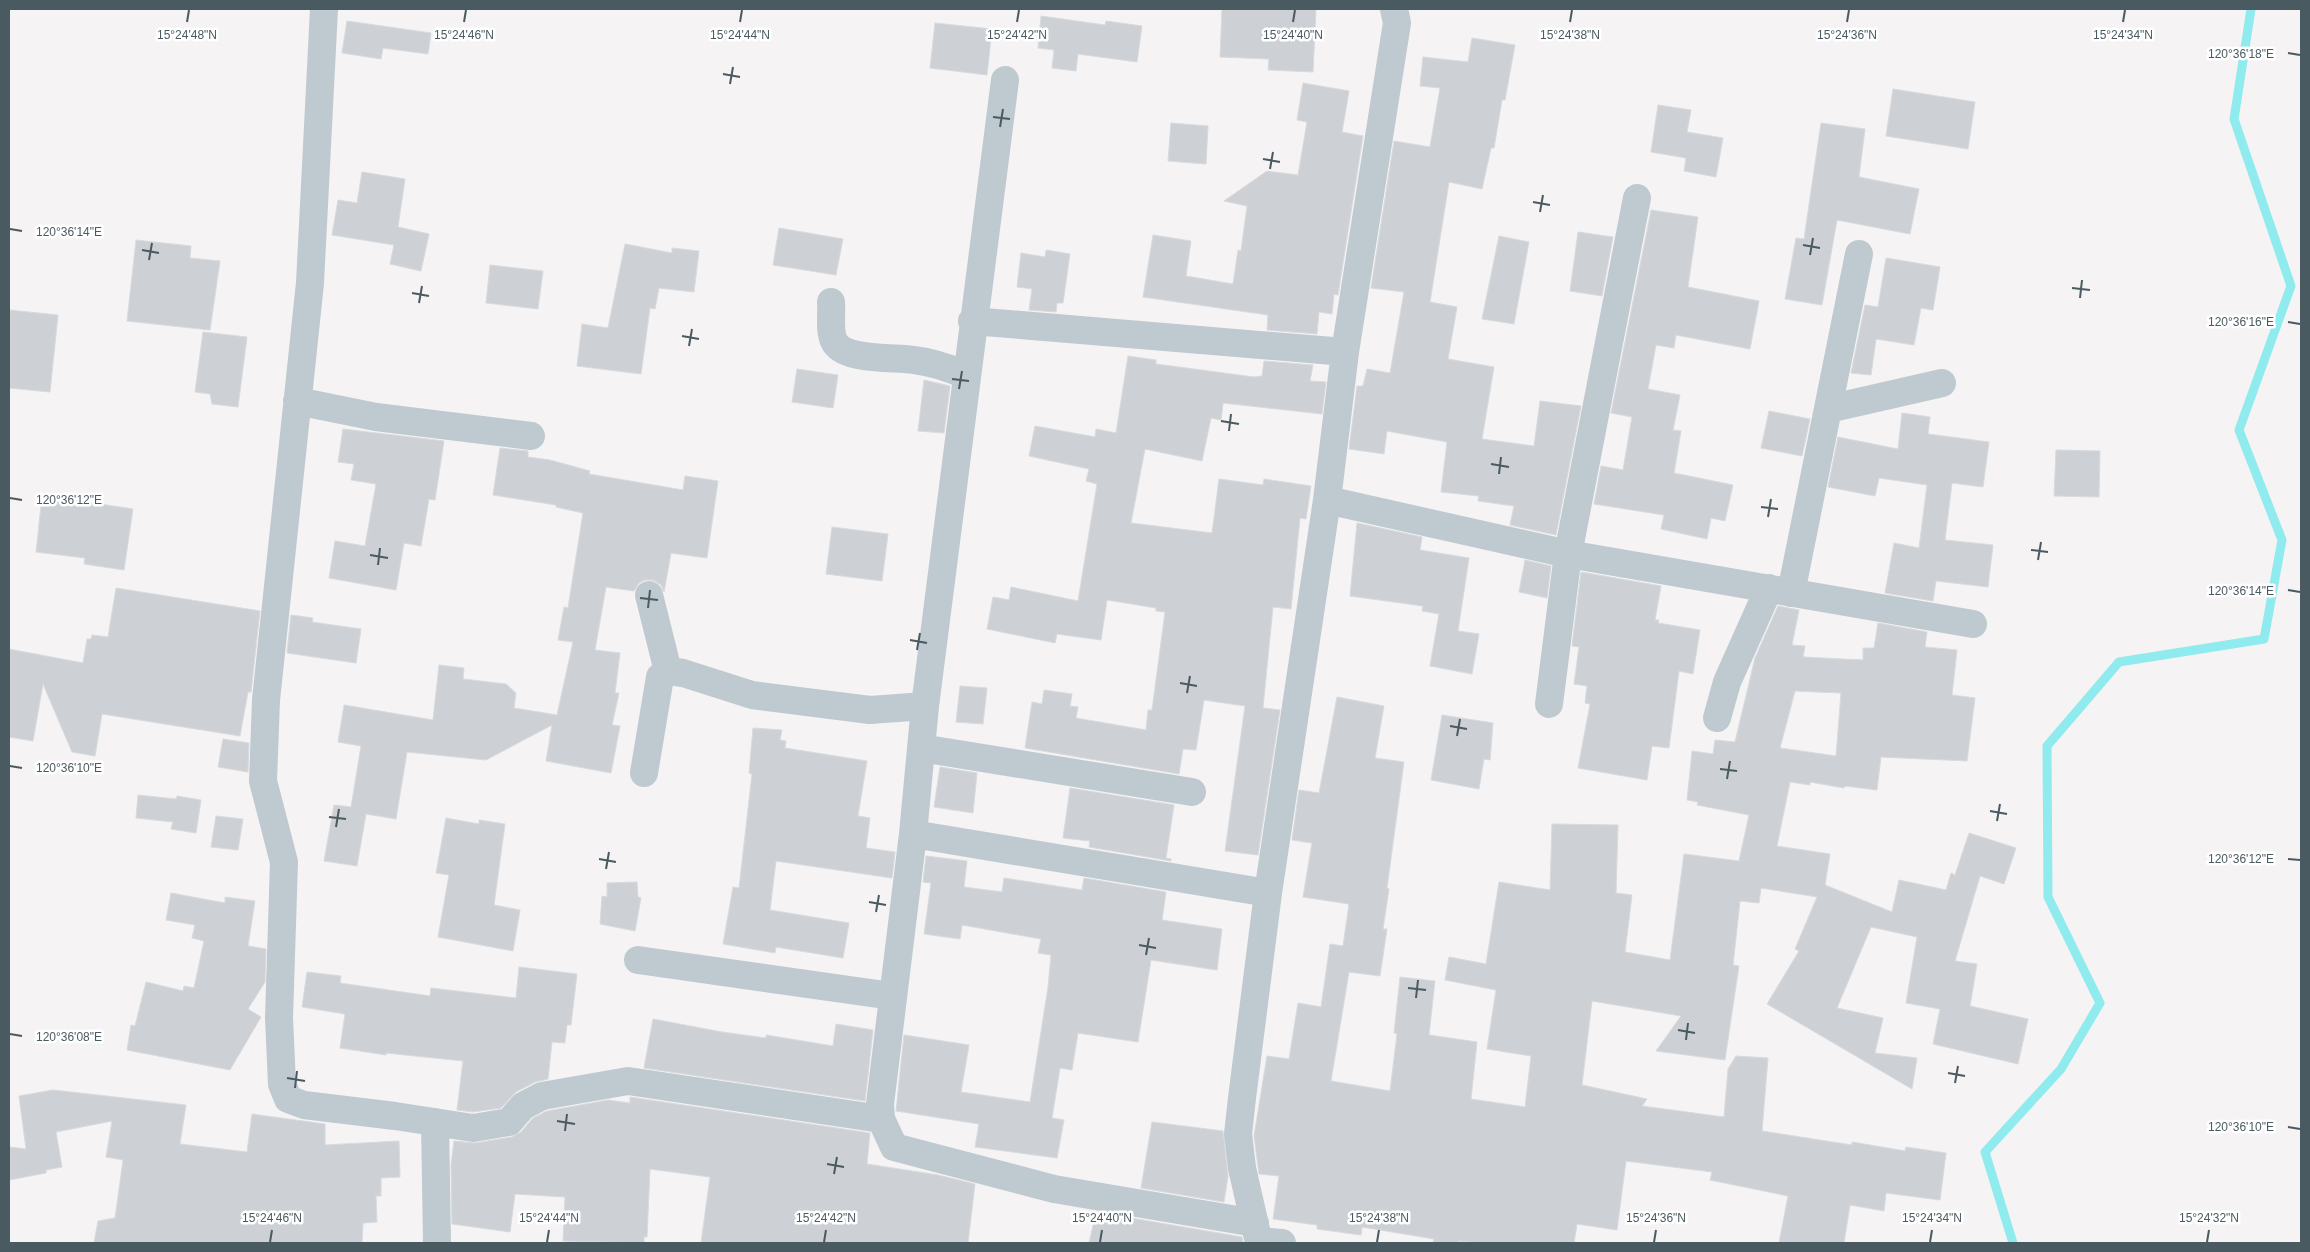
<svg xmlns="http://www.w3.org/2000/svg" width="2310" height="1252" viewBox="0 0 2310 1252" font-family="Helvetica,sans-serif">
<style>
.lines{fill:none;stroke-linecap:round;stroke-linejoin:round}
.stream{stroke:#90ebee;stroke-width:9}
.building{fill:#cdd1d5;stroke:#d7dade;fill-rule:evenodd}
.street{stroke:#becacf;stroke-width:28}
.ticks{fill:none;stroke:#4a5a61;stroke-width:2}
.ticks-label{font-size:12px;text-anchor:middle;fill:#4a5a61;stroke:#fff;stroke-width:5;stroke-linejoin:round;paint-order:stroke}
</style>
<rect width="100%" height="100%" fill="#f5f3f3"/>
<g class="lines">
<path class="stream" d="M 2013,1243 L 1985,1152 L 2061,1069 L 2100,1003 L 2048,897 L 2047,746 L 2119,662 L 2264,639 L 2282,540 L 2239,430 L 2291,286 L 2234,119 L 2251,9"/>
</g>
<path class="building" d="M 1222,9 L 1316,9 L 1313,72 L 1268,70 L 1269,59 L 1220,57 Z
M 1041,16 L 1105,25 L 1106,21 L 1142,26 L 1137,62 L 1078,54 L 1076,71 L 1052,68 L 1054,50 L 1038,48 Z
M 347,21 L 431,33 L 428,54 L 383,48 L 381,59 L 342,53 Z
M 935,23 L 992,29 L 987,75 L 930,68 Z
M 1472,38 L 1515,45 L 1505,100 L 1502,100 L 1494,148 L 1491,148 L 1482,189 L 1449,182 L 1430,302 L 1457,307 L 1448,359 L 1494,367 L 1482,439 L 1534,446 L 1540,401 L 1581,406 L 1556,535 L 1510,525 L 1514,506 L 1478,501 L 1479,496 L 1441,492 L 1447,442 L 1387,431 L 1384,454 L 1349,449 L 1357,386 L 1363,386 L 1367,369 L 1390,373 L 1404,292 L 1371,288 L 1394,141 L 1430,147 L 1440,88 L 1420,86 L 1423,57 L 1468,62 Z
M 1303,83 L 1349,91 L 1342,132 L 1363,136 L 1338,295 L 1334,294 L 1332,314 L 1319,312 L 1317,334 L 1267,330 L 1268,315 L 1143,297 L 1153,235 L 1191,241 L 1186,276 L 1233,284 L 1238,250 L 1241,251 L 1247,206 L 1224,201 L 1267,171 L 1298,175 L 1307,122 L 1297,120 Z
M 1893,89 L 1975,102 L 1968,149 L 1886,136 Z
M 1658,105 L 1691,110 L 1687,132 L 1723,138 L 1716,177 L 1684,171 L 1686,158 L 1651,152 Z
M 1171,123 L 1208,126 L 1206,164 L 1168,161 Z
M 1821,123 L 1865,129 L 1859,177 L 1919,189 L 1910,234 L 1837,220 L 1822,305 L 1785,299 L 1796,238 L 1804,239 Z
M 362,172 L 405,179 L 398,227 L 429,234 L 421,271 L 390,264 L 394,245 L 332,235 L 338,200 L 357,203 Z
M 1651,210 L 1698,217 L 1688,287 L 1759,301 L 1750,349 L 1676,335 L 1674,348 L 1656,345 L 1648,389 L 1680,395 L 1673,430 L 1681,431 L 1674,473 L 1733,485 L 1725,521 L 1711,518 L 1707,539 L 1661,529 L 1664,515 L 1594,504 L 1601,466 L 1623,470 L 1632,417 L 1611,413 Z
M 779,228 L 843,239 L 836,275 L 773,265 Z
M 1578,232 L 1613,237 L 1602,296 L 1570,291 Z
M 1499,236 L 1529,242 L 1514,324 L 1482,319 Z
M 136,240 L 191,246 L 190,258 L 220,261 L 210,330 L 127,321 Z
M 625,244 L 672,253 L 672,248 L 699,251 L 694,292 L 659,288 L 655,309 L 650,308 L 641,374 L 577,366 L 582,324 L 608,328 Z
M 1046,250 L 1070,254 L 1063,303 L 1057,303 L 1056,312 L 1029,310 L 1032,289 L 1017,287 L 1021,253 L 1045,257 Z
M 1886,258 L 1940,267 L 1933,310 L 1921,308 L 1914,345 L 1876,339 L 1871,375 L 1851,373 L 1865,305 L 1878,307 Z
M 490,265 L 543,271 L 538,309 L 486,303 Z
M 9,310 L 58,315 L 50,392 L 9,388 Z
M 203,332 L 247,337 L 238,407 L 212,404 L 210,394 L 195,392 Z
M 1128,356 L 1156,360 L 1156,364 L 1254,377 L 1262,376 L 1264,361 L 1313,365 L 1310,381 L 1326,382 L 1322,414 L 1223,403 L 1221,420 L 1211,418 L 1202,461 L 1145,449 L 1131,523 L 1212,533 L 1219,479 L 1263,485 L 1264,479 L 1311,486 L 1306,519 L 1300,518 L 1291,609 L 1273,607 L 1263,708 L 1280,710 L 1258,855 L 1225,851 L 1245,706 L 1204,700 L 1196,750 L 1183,749 L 1179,774 L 1025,748 L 1032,702 L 1042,704 L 1044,690 L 1072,694 L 1070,706 L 1078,707 L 1076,718 L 1146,730 L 1148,710 L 1152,710 L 1165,612 L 1156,611 L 1156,608 L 1107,600 L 1101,640 L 1057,634 L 1055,643 L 987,629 L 993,597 L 1009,600 L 1011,587 L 1078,601 L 1097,484 L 1086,481 L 1089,469 L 1029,456 L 1035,426 L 1095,437 L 1096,429 L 1116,433 Z
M 797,369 L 838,375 L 833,408 L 792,402 Z
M 924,380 L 950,386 L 944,433 L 918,431 Z
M 1769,411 L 1810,419 L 1802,456 L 1761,448 Z
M 1902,413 L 1930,417 L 1928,434 L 1989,442 L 1983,487 L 1952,483 L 1945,540 L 1993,545 L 1988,587 L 1936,581 L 1933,601 L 1885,593 L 1894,543 L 1919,548 L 1927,485 L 1879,478 L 1875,496 L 1828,487 L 1838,437 L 1898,449 Z
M 343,429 L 444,441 L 435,500 L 429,499 L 421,546 L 404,543 L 396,590 L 329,578 L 335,541 L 365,546 L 376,484 L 351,480 L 354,464 L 338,462 Z
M 500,448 L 528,451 L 528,457 L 550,460 L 590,471 L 589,474 L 683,490 L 685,476 L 718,481 L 707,558 L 671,553 L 664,592 L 661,585 L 653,580 L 645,580 L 639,583 L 634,591 L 606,587 L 595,650 L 620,653 L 615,693 L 619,693 L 612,725 L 620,726 L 611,773 L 546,761 L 552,725 L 486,760 L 407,752 L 396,819 L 366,814 L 357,866 L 324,861 L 334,805 L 351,807 L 361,746 L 338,742 L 344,705 L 433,720 L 439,665 L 464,668 L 463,679 L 506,684 L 516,693 L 514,708 L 557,715 L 573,642 L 558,640 L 564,607 L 568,608 L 583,513 L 556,507 L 556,505 L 493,495 Z
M 2056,450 L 2100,451 L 2099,497 L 2054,496 Z
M 42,496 L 80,499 L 80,501 L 133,509 L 124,570 L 84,564 L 85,558 L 36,552 Z
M 1357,523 L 1422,537 L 1420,550 L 1469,558 L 1458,631 L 1479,634 L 1472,674 L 1430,666 L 1439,614 L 1422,611 L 1423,606 L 1350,596 Z
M 832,527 L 888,534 L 882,581 L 826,574 Z
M 1525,560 L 1551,566 L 1547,598 L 1519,592 Z
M 1581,572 L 1661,586 L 1655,620 L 1659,620 L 1658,623 L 1700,630 L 1693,674 L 1679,671 L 1669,748 L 1652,746 L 1647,780 L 1578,768 L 1590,704 L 1585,703 L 1587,686 L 1574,684 L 1579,647 L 1572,646 Z
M 116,588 L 260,611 L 251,692 L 248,692 L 240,736 L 102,714 L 95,756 L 72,752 L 43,684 L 33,741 L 9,737 L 9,649 L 83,663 L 87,639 L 91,639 L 92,635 L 108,637 Z
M 1778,606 L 1799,610 L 1792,645 L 1805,646 L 1803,657 L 1863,660 L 1863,648 L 1874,648 L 1878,623 L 1927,632 L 1925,647 L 1957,650 L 1952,695 L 1975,698 L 1967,761 L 1881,757 L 1877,790 L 1845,786 L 1844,788 L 1810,782 L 1810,785 L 1790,782 L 1777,846 L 1830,854 L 1825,885 L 1892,912 L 1899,880 L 1946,890 L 1951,873 L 1955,875 L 1969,833 L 2016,848 L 2004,884 L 1980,876 L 1955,961 L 1977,964 L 1970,1006 L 2028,1019 L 2018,1064 L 1933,1044 L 1940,1009 L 1906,1003 L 1917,937 L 1871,927 L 1837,1008 L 1883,1018 L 1875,1053 L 1917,1058 L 1912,1089 L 1767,1004 L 1799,951 L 1795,949 L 1817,897 L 1761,888 L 1759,903 L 1740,901 L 1733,965 L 1739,966 L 1725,1060 L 1656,1051 L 1681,1016 L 1592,1001 L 1582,1085 L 1647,1099 L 1642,1106 L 1724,1117 L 1728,1069 L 1736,1056 L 1768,1058 L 1762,1131 L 1852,1145 L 1852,1142 L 1905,1151 L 1906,1147 L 1946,1153 L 1940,1200 L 1886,1193 L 1884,1211 L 1850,1205 L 1844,1243 L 1779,1243 L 1788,1196 L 1710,1180 L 1712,1172 L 1626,1161 L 1617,1230 L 1577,1224 L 1574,1243 L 1480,1243 L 1459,1241 L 1458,1243 L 1433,1243 L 1434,1239 L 1362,1227 L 1361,1235 L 1317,1229 L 1317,1225 L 1273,1219 L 1279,1176 L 1259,1174 L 1254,1136 L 1267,1056 L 1289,1059 L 1298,1003 L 1321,1007 L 1330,944 L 1343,946 L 1349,904 L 1303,897 L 1312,843 L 1292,840 L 1299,790 L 1319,793 L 1337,697 L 1384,706 L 1375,758 L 1404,762 L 1387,888 L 1389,889 L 1383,929 L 1387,929 L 1380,976 L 1349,972 L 1331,1081 L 1390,1091 L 1397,1034 L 1394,1033 L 1400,977 L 1435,981 L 1429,1035 L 1477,1042 L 1471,1099 L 1525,1107 L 1531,1056 L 1487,1049 L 1496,990 L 1445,980 L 1449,957 L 1486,964 L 1499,882 L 1550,890 L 1552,824 L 1618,825 L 1616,893 L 1632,895 L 1625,952 L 1670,960 L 1684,854 L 1739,861 L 1749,815 L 1697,805 L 1698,802 L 1687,800 L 1692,751 L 1713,754 L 1715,740 L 1735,742 L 1755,658 ZM 1795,691 L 1841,693 L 1836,756 L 1780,748 Z
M 291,615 L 313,618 L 312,622 L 361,629 L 356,663 L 287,653 Z
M 960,686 L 987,688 L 983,724 L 956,722 Z
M 1442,715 L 1493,723 L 1490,760 L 1484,759 L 1479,789 L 1431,780 Z
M 753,728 L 782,730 L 780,740 L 786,741 L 785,748 L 867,761 L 858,816 L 870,818 L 866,848 L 895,852 L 892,878 L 776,861 L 770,910 L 849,923 L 843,958 L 776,947 L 775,953 L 723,944 L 733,887 L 739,888 L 752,774 L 749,773 Z
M 223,739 L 249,743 L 248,772 L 218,767 Z
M 940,767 L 977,773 L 973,813 L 934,807 Z
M 1070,788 L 1174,805 L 1166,858 L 1171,859 L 1171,861 L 1089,847 L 1090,841 L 1063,838 Z
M 138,795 L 176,799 L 177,796 L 201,800 L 196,833 L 171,829 L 173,822 L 136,818 Z
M 216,816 L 243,819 L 238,850 L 211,847 Z
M 446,818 L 479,824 L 479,820 L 505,824 L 494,905 L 520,910 L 513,951 L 438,937 L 449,875 L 436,873 Z
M 926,856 L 967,861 L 964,887 L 1002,892 L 1004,878 L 1082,890 L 1084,878 L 1166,892 L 1162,920 L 1222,929 L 1217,970 L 1151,960 L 1138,1042 L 1078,1033 L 1072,1070 L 1060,1068 L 1052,1118 L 1064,1120 L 1057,1158 L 975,1147 L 979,1124 L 896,1111 L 904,1035 L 969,1045 L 961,1092 L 1030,1102 L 1048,987 L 1051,955 L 1038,953 L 1041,939 L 962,925 L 960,939 L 924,934 L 931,883 L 923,882 Z
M 637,882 L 638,897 L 641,898 L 635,931 L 600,924 L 602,896 L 607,897 L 607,883 Z
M 171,893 L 225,903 L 225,897 L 255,901 L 248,946 L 266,949 L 265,982 L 248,1009 L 261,1017 L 230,1070 L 127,1050 L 131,1025 L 135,1026 L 146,982 L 183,991 L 184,986 L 194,988 L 204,941 L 192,938 L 195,925 L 166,920 Z
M 519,967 L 577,974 L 571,1025 L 567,1025 L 565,1043 L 552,1042 L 548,1079 L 535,1082 L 516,1092 L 501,1108 L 473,1112 L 457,1110 L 463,1061 L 386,1053 L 386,1055 L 340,1048 L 345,1014 L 302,1007 L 307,972 L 341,976 L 340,983 L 430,996 L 431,988 L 516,998 Z
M 653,1019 L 722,1032 L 766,1038 L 766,1035 L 833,1046 L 836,1024 L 873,1030 L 865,1101 L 644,1068 Z
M 53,1090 L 186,1105 L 180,1144 L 247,1152 L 252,1114 L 325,1124 L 325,1145 L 399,1141 L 400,1177 L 381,1178 L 381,1196 L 376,1196 L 377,1222 L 363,1223 L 362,1243 L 94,1243 L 98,1221 L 115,1218 L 123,1160 L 106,1157 L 112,1121 L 56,1132 L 62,1167 L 46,1170 L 46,1173 L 9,1180 L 9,1147 L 26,1149 L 19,1096 Z
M 630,1097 L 870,1133 L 867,1164 L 938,1175 L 975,1184 L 968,1243 L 701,1243 L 710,1177 L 650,1169 L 647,1237 L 644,1237 L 644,1243 L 563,1241 L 565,1197 L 515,1194 L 510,1232 L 452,1224 L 451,1165 L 454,1141 L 475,1143 L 512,1137 L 521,1132 L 533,1118 L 547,1111 L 608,1100 L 630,1103 Z
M 1152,1122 L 1223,1131 L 1228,1176 L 1224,1202 L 1141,1188 Z
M 1096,1212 L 1242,1237 L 1243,1243 L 1089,1243 Z"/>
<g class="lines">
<path class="street" d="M 324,9 L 310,283 L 266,700 L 263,781 L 284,862 L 279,1018 L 282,1084 L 288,1099 L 304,1105 L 395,1116 L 473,1128 L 509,1122 L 523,1106 L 542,1096 L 628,1081 L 881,1119
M 1005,80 L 925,706 L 913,834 L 880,1104 L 881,1119 L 894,1147 L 1054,1189 L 1255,1223
M 831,302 C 832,313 829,331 834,341 C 843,361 894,357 914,360 C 932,362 949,368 966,375
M 972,321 L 1345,352
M 297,401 L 376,417 L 531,436
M 1828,409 L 1942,383
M 1327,500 L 1568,554 L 1973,624
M 1791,593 L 1859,254
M 649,595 L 668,671
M 1549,704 L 1568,554 L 1637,198
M 1717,718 L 1727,682 L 1769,588
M 921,748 L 1192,792
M 644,773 L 660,677 L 668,671 L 683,673 L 752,695 L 870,710 L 925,706
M 913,834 L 1268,893
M 638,960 L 892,996
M 435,1122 L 437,1243
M 1259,1241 L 1282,1243
M 1259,1243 L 1242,1168 L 1238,1134 L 1242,1098 L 1268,893 L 1327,500 L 1345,352 L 1397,23 L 1394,9"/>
</g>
<path class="ticks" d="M 187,22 L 189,10M 464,22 L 466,10M 740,22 L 742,10M 1017,22 L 1019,10M 1293,22 L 1295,10M 1570,22 L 1572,10M 1847,22 L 1849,10M 2123,22 L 2125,10M 2288,53 L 2300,55M 723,74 L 740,77M 730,84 L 733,67M 993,117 L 1010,119M 1000,127 L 1003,109M 1263,159 L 1280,162M 1270,169 L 1273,152M 1533,202 L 1550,205M 1540,212 L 1543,195M 10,229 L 22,231M 1803,245 L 1820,248M 142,250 L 159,253M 1810,255 L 1813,238M 149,260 L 152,243M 2072,288 L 2090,290M 412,293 L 429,296M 2080,298 L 2082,280M 419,303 L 422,286M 2288,322 L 2300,324M 682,336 L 699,339M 689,346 L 692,329M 952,379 L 969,381M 959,389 L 962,371M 1221,421 L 1239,424M 1229,431 L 1231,414M 1491,464 L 1509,467M 1499,474 L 1501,457M 10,498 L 22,500M 1761,507 L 1778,509M 1768,517 L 1771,499M 2031,550 L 2048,552M 370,555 L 388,558M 2038,560 L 2041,542M 378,565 L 380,548M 2288,590 L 2300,592M 640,598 L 658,600M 648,608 L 650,590M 910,640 L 927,643M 917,650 L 920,633M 1180,683 L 1197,686M 1187,693 L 1190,676M 1450,726 L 1467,729M 1457,736 L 1460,719M 10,766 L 22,768M 1720,769 L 1737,771M 1727,779 L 1730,761M 1990,811 L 2007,814M 329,817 L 346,819M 1997,821 L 2000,804M 336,827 L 339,809M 599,859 L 616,862M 2288,859 L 2300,860M 606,869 L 609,852M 869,902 L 886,905M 876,912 L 879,895M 1139,945 L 1156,948M 1146,955 L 1149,938M 1408,988 L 1426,990M 1416,998 L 1418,980M 1678,1030 L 1695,1033M 10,1034 L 22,1036M 1686,1040 L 1688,1023M 1948,1073 L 1965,1076M 287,1078 L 305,1081M 1955,1083 L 1958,1066M 295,1088 L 297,1071M 557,1121 L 575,1124M 2288,1127 L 2300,1129M 565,1131 L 567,1114M 827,1164 L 844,1167M 834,1174 L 837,1157M 270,1242 L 272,1230M 547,1242 L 549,1230M 824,1242 L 826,1230M 1100,1242 L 1102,1230M 1377,1242 L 1379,1230M 1654,1242 L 1656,1230M 1930,1242 L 1932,1230M 2207,1242 L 2209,1230"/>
<g class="ticks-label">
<text x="464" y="39">15°24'46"N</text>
<text x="740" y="39">15°24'44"N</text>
<text x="1017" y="39">15°24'42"N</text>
<text x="1293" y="39">15°24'40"N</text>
<text x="1570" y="39">15°24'38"N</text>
<text x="1847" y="39">15°24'36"N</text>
<text x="2123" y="39">15°24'34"N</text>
<text x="187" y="39">15°24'48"N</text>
<text x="2241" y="58">120°36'18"E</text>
<text x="69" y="236">120°36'14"E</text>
<text x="2241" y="326">120°36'16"E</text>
<text x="69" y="504">120°36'12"E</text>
<text x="2241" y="595">120°36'14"E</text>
<text x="69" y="772">120°36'10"E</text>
<text x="2241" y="863">120°36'12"E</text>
<text x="69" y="1041">120°36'08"E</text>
<text x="2241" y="1131">120°36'10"E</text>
<text x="272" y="1222">15°24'46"N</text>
<text x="549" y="1222">15°24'44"N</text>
<text x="826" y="1222">15°24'42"N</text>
<text x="1102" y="1222">15°24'40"N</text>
<text x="1379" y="1222">15°24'38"N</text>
<text x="1656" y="1222">15°24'36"N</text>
<text x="1932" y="1222">15°24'34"N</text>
<text x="2209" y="1222">15°24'32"N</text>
</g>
<rect width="2310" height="1252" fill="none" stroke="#4a5a61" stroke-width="20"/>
</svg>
